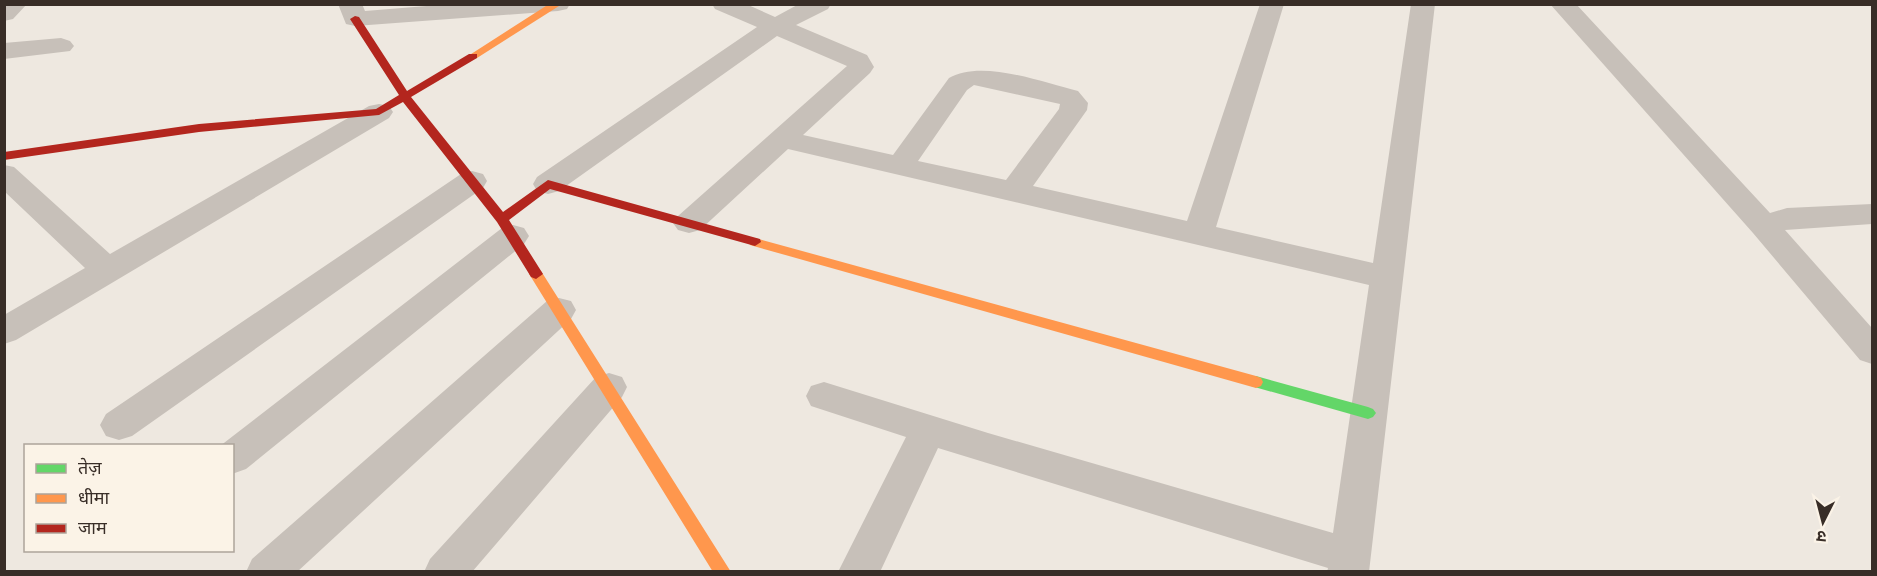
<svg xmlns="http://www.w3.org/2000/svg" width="1877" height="576" viewBox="0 0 1877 576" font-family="'Roboto Condensed','Noto Sans Devanagari',sans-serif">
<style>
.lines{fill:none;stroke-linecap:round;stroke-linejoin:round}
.street{fill:#c7c0b9;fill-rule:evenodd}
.fast{fill:#63d668;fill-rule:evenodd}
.slow{fill:#ff974d;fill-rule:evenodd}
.jam{fill:#b3261e;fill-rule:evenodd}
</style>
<rect width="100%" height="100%" fill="#eee8e0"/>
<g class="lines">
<path class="street" d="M 4,4 L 27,4 L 13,19 L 4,21 Z
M 338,4 L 362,4 L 365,11 L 451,4 L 570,4 L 567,9 L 558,11 L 355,26 L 346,24 Z
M 712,4 L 746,4 L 775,17 L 799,4 L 831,4 L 828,9 L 796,25 L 867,55 L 874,67 L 870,73 L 803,135 L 893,155 L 949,78 C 981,59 1042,82 1078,91 L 1088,103 L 1087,110 L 1033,186 L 1187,221 L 1260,4 L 1284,4 L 1216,227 L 1373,263 L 1411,4 L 1435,4 L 1369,572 L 1327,572 L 1328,568 L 938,448 L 880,572 L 838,572 L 906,437 L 811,406 L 806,396 L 811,386 L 824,382 L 988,433 L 1333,533 L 1369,285 L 788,149 L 700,230 L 689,233 L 678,230 L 673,223 L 678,216 L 847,66 L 777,36 L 559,191 L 548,194 L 537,191 L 533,184 L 537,177 L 757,27 L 715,9 ZM 974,85 L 1060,104 L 1059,109 L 1006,180 L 918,161 L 967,90 Z
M 1550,4 L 1576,4 L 1770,213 L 1787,208 L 1872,204 L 1872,224 L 1785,230 L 1872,328 L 1872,364 L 1860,360 L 1753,233 Z
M 61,38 L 70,41 L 74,46 L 70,51 L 4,59 L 4,43 Z
M 379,104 L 389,106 L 393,112 L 389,118 L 16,340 L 4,344 L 4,315 L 85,268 L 4,191 L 4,165 L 14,167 L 110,254 L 369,106 Z
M 472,171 L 483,174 L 487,181 L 483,188 L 132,436 L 119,440 L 106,436 L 100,425 L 106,414 L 461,174 Z
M 513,225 L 524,228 L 529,236 L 524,244 L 246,469 L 232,474 L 232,446 L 220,446 L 502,228 Z
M 559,298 L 571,301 L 576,310 L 571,319 L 297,572 L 246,572 L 252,559 L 547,301 Z
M 609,373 L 622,377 L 627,387 L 622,397 L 472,572 L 424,572 L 430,559 L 596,377 Z"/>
<path class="fast" d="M 1256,376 L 1368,407 L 1373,409 L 1376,413 L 1373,417 L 1368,419 L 1251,386 L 1249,382 L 1251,378 Z"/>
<path class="slow" d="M 549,4 L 559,6 L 477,58 L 473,59 L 468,56 Z
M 755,238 L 1256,376 L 1261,378 L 1263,382 L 1261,386 L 1256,388 L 750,245 L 749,242 L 750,239 Z
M 536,269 L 541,271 L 731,572 L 713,572 L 531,277 L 529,274 L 531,271 Z"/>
<path class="jam" d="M 355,16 L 359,17 L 407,91 L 469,54 L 477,54 L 477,58 L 411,97 L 503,212 L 548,180 L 760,239 L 761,242 L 755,246 L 550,189 L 509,220 L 543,274 L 536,279 L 531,277 L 497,222 L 403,102 L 379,115 L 199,132 L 4,160 L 4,152 L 199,124 L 376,109 L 399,95 L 350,19 Z"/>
</g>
<rect width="1877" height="576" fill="none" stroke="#382d27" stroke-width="12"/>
<rect x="24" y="444" width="210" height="108" fill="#fbf3e7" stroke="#ada49a" stroke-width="1.5"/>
<rect x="36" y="464" width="30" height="9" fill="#63d668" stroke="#ada49a" stroke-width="1.5"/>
<text x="78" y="474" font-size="18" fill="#382d27">तेज़</text>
<rect x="36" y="494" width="30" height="9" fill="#ff974d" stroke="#ada49a" stroke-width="1.5"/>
<text x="78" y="504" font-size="18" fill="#382d27">धीमा</text>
<rect x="36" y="524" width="30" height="9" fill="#b3261e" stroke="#ada49a" stroke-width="1.5"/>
<text x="78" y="534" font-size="18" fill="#382d27">जाम</text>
<g transform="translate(1823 522) rotate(186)" stroke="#fbf3e7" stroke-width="4.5" paint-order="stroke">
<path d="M0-4.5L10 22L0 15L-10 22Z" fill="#382d27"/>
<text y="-9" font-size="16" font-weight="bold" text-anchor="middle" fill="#382d27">उ</text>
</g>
</svg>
